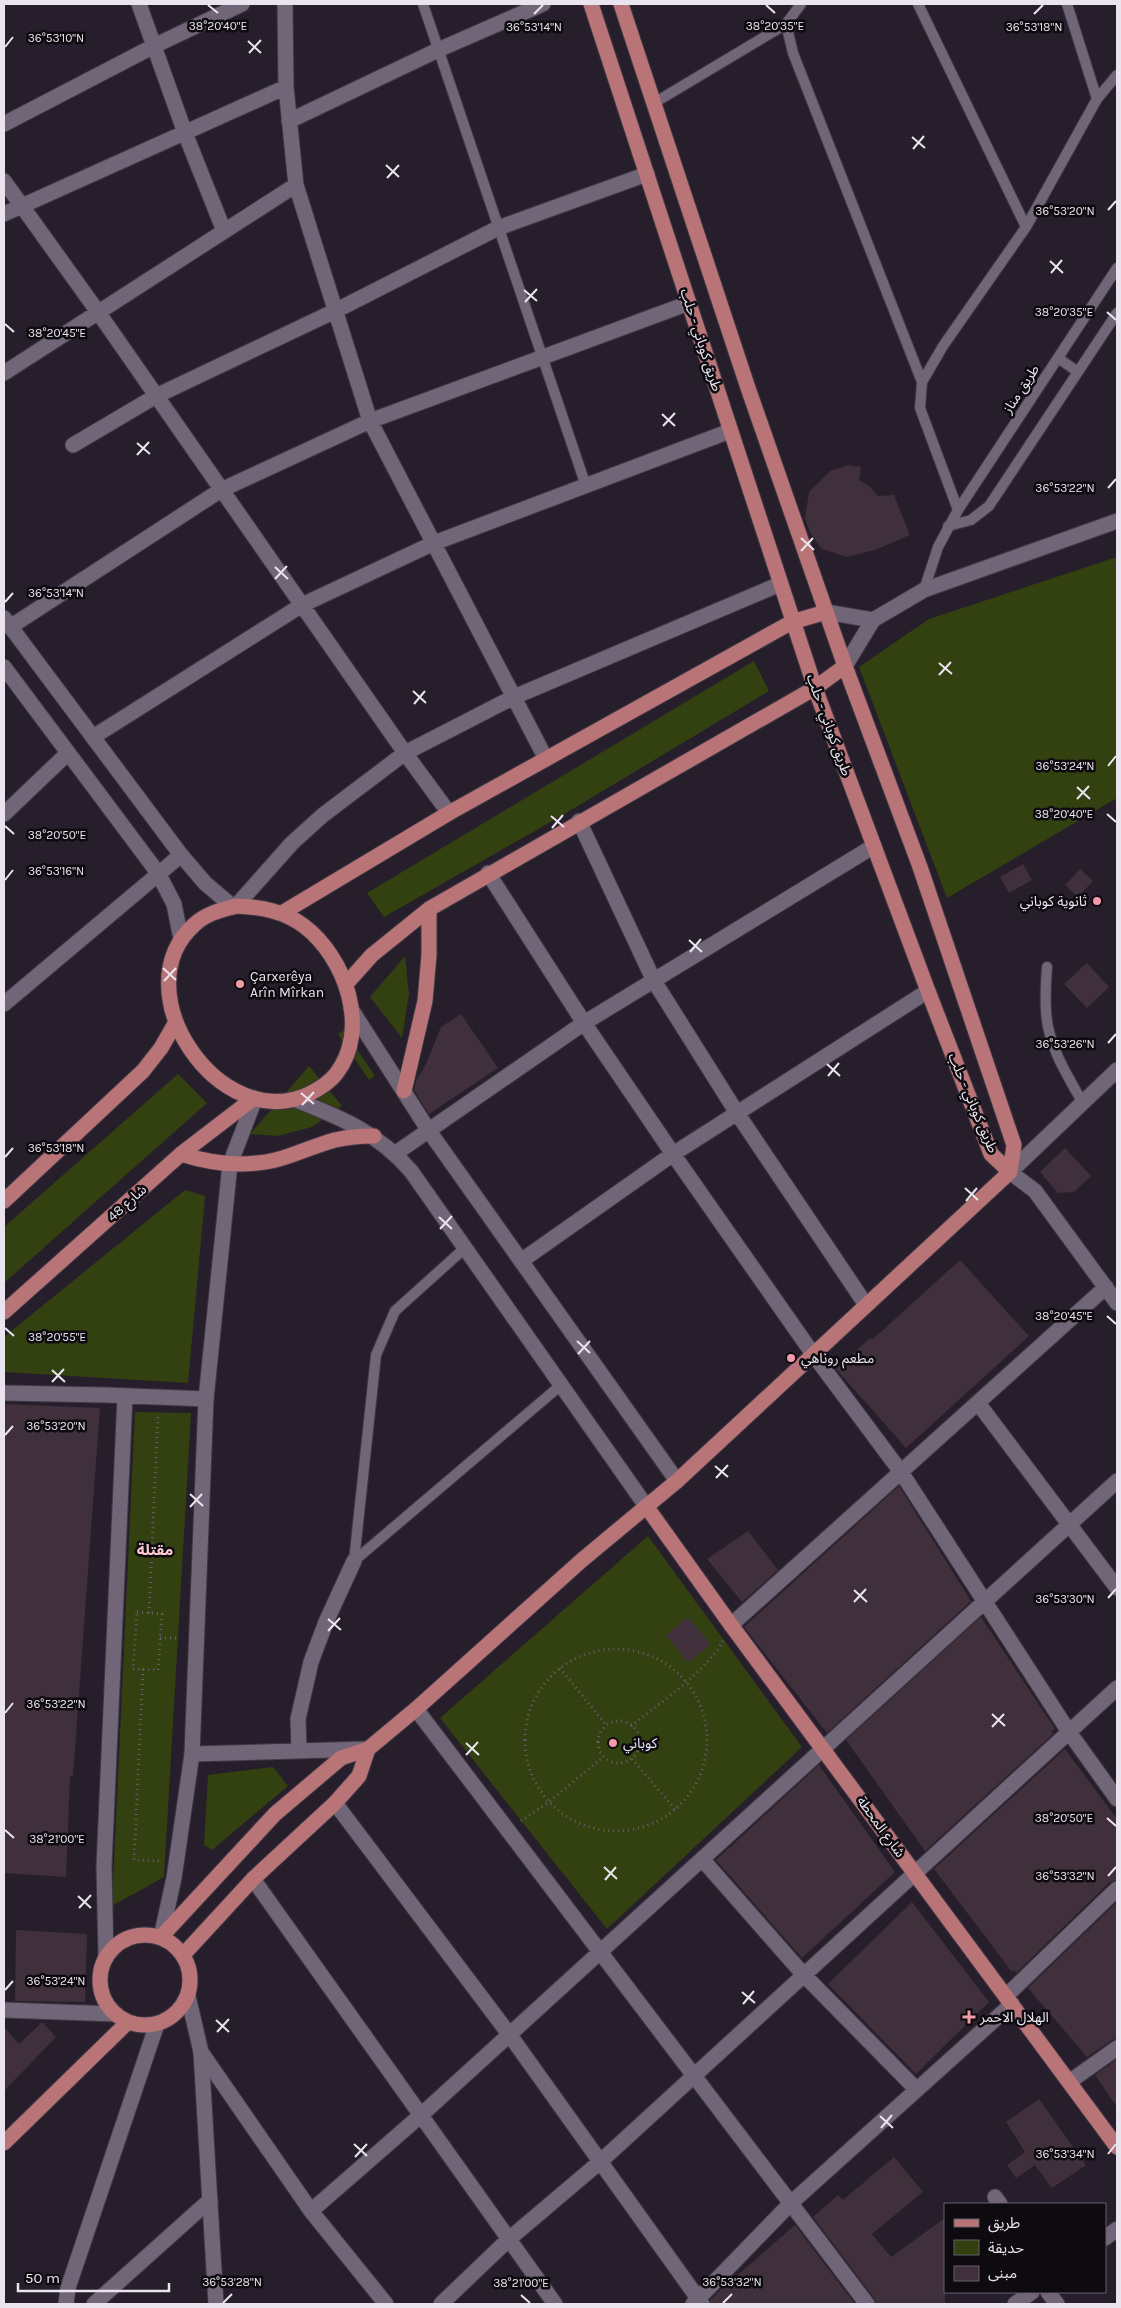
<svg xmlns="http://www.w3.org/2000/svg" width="1121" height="2308" viewBox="0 0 1121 2308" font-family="Karla,'Noto Sans Arabic',sans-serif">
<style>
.green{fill:#32410f}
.building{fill:#3f303b}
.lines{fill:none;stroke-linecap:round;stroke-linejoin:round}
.service-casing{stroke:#3f3844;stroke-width:12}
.minor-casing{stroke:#3f3844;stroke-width:17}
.tertiary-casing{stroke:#3f3844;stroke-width:17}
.secondary-casing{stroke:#3f3844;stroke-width:17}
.primary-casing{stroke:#3f3844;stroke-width:17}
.path{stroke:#675f6b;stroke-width:3;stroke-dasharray:1 4;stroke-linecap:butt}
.service{stroke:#706677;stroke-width:10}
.minor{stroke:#706677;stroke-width:15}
.tertiary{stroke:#706677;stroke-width:15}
.secondary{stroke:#706677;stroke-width:15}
.primary{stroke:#b97478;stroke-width:15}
.ticks{fill:none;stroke:#e9e4ed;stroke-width:2}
.poi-dot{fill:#f39aa7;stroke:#0d0a10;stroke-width:2}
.labels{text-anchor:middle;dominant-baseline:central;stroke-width:5;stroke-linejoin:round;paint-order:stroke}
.street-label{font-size:14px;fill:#e9e4ed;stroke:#0d0a10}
.poi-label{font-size:14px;fill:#e9e4ed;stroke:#0d0a10;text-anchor:start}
.neighbourhood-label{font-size:15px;font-weight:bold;fill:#ffcad1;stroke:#0d0a10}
.ticks-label{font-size:12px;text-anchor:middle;fill:#e9e4ed;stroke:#0d0a10;stroke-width:5;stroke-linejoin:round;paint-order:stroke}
</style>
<rect width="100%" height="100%" fill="#271e2c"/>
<path class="green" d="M 1117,557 L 1117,798 L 947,898 L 859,667 L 929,619 Z
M 754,661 L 769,691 L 566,813 L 384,917 L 367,893 Z
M 405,956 L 409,994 L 402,1038 L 370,997 Z
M 344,1030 L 375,1076 L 369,1080 L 338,1034 Z
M 309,1066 L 342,1106 L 312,1127 L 278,1136 L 250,1134 Z
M 178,1074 L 207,1103 L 4,1283 L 4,1227 Z
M 185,1190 L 205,1196 L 188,1383 L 4,1372 L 4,1337 Z
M 135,1412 L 191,1413 L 164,1877 L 112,1906 Z
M 648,1536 L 802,1747 L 607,1929 L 440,1718 Z
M 273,1767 L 288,1786 L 212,1850 L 204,1845 L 208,1775 Z"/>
<path class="building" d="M 849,465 L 861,467 L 859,480 L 868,485 L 878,496 L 894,495 L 910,535 L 875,550 L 847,557 L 822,549 L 811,534 L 805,519 L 809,492 L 830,471 Z
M 1023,864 L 1032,880 L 1009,893 L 1000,877 Z
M 1080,869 L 1093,881 L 1078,897 L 1065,885 Z
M 1087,963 L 1109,987 L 1087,1008 L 1064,984 Z
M 461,1014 L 498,1068 L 429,1114 L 414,1090 L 416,1081 L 426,1064 L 441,1027 Z
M 1065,1148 L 1091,1176 L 1074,1192 L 1058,1193 L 1040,1172 Z
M 960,1260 L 1029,1336 L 906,1448 L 836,1369 L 870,1338 L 872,1340 Z
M 4,1404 L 100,1408 L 73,1776 L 70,1776 L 66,1877 L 4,1873 Z
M 899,1486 L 971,1601 L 827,1733 L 744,1627 Z
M 748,1531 L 778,1570 L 742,1602 L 707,1559 Z
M 688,1617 L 711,1644 L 688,1663 L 666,1635 Z
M 981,1617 L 1055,1729 L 1052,1731 L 1053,1734 L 925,1851 L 846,1740 Z
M 1065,1749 L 1117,1819 L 1117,1880 L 1110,1882 L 1016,1973 L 1014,1970 L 1012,1972 L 934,1869 Z
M 819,1765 L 895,1872 L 802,1958 L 716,1860 Z
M 912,1902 L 989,2002 L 916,2074 L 828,1984 Z
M 1117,1902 L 1117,2039 L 1112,2040 L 1087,2057 L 1028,1988 Z
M 16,1930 L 87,1934 L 85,2002 L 15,2001 Z
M 42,2022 L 56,2037 L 4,2091 L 4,2027 L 19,2044 Z
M 1117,2059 L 1117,2107 L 1095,2075 Z
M 1039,2099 L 1086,2165 L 1052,2188 L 1035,2165 L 1016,2178 L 1007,2165 L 1025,2152 L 1006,2122 Z
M 894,2157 L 923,2192 L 872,2234 L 891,2257 L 945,2218 L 945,2304 L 876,2304 L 874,2298 L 813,2217 L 838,2195 L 843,2200 Z
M 795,2225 L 855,2304 L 711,2304 L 710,2300 L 717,2293 Z"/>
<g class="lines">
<defs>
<path id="service" d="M 423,4 L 586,486
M 801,4 L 786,24 L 793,53 L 922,382
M 918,4 L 1026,227
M 1067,4 L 1097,99
M 654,103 L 786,24
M 1058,358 L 1078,372
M 958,510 L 920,408 L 922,382 L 943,346 L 1026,227 L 1097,99 L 1117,75
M 948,526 L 971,520 L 989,506 L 1117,313
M 924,590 L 938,547 L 958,510 L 1117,268
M 1047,967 C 1046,981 1045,996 1046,1010 C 1047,1044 1067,1075 1083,1103
M 466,1247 L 395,1311 L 376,1355 L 354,1561 L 561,1385"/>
<path id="minor" d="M 139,4 L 185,133 L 224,231
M 285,4 L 286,87 L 296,185 L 370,421 L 546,759
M 289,121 L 438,50 L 543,4
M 4,124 L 154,46 L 242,4
M 4,181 L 98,312 L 405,753 L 449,813
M 4,214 L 286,87
M 4,373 L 296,185
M 73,445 L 156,396 L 335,311 L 498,228 L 647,174
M 10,627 L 221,490 L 370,421 L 689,303
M 93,737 L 302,605 L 434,543 L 730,431
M 4,814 L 68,753
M 579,821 L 654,981 L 737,1113 L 866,1305
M 488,873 L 584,1023 L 673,1154 L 813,1354 L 901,1472 L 1069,1732 L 1117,1799
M 236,906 L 292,843 L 323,815 L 405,753 L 514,697 L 780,584
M 4,1004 L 181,855
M 1117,1070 L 1010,1172 L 1035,1191 L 1117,1303
M 396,1153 L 584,1023 L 874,846
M 521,1261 L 673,1154 L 928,991
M 4,1393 L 106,1395 L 206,1399
M 978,1403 L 1117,1588
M 731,1625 L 1106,1287
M 416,1709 L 867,2304
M 299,1751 L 298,1719 L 311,1662 L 326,1622 L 354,1561
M 192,1754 L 364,1749
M 335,1803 L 509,2034 L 702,2304
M 702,1859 L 803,1974 L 917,2090
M 253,1879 L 555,2304
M 106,1957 L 104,1866 L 125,1396
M 1006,1996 L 1117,1889
M 4,2010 L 115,2014
M 201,2052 L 311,2211 L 386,2304
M 1069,2082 L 1117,2048
M 995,2197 L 1000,2204
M 311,2211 L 420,2116 L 1117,1481
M 1105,2238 L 1117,2229
M 1048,2292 L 1057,2304
M 66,2304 L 68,2288 L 157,2024
M 94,2304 L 210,2200
M 441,2304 L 509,2239 L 601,2161 L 1117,1688
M 693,2304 L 791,2203 L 1012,2004
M 1015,2304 L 1032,2292"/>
<path id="tertiary" d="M 4,618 L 181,855 L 205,883 L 233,907
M 4,667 L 158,873 L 174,904 L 181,939
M 161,1937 L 174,1878 L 192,1754 L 206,1399 L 230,1164 L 255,1099
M 188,1996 L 201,2052 L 216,2304"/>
<path id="secondary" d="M 826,612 L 873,620
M 845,666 L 873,620 L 924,590 L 1117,521
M 351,1009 L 429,1131 L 677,1481
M 296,1100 C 342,1118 378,1133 411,1171 L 646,1506"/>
<path id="primary" d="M 591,4 L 815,688 L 928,991 L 991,1154 L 1010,1172
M 621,4 L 748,388 L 845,666 L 920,867 L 1014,1145 L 1010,1172
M 236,906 C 261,907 284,911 304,926 C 345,957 371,1029 336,1074 C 329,1083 319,1089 309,1094 C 220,1136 120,990 195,924 C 207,913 222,910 236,906 Z
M 282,913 L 449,813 L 792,622 L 826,612
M 346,984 L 372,955 L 429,909 L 815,688 L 845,666
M 404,1091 L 425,1001 L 429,955 L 429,909
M 181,1154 C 206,1162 231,1166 257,1163 C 284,1161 309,1147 335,1140 C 348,1137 361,1136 374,1136
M 4,1201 L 143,1071 L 161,1048 L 176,1022
M 4,1312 L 181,1154 L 254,1098
M 646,1506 L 731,1625 L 1117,2147
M100 1980a45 45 0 1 1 90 0a45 45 0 1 1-90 0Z
M 161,1937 L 275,1814 L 341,1758 L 368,1749 L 416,1709 L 582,1560 L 677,1481 L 1010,1172
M 183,1955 L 253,1879 L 335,1803 L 359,1776 L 368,1749
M 4,2143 L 128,2022"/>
</defs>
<use href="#service" class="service-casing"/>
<use href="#minor" class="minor-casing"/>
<use href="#tertiary" class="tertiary-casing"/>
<use href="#secondary" class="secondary-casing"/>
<use href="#primary" class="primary-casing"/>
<path class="path" d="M 137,1612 L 162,1614 L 158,1670 L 133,1669 Z
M 149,1613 L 158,1414
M 160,1638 L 179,1638
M525 1740a91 91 0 1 1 182 0a91 91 0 1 1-182 0Z
M 560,1668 L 607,1726
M 143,1669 L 134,1860 L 161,1861
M598 1742a21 21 0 1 1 42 0a21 21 0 1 1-42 0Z
M 631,1726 C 658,1704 707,1671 723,1641
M 632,1759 L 675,1809
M 521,1821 L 549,1802 L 603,1757"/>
<use href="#service" class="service"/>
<use href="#minor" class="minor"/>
<use href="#tertiary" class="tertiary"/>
<use href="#secondary" class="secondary"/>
<use href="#primary" class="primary"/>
</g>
<path class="ticks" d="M 208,5 L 218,13M 766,5 L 775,13M 534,14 L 543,5M 1034,14 L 1043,5M 248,41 L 261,53M 5,47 L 13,37M 249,53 L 261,40M 912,137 L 925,148M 913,149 L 924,136M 386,165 L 399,177M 387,178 L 399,165M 1108,210 L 1116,201M 1050,261 L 1063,273M 1051,273 L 1062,260M 524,290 L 537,301M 525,302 L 537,289M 1107,312 L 1116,320M 5,324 L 14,332M 662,414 L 675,426M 663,426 L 675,413M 137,443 L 150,454M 137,455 L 149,442M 1108,488 L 1116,479M 801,538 L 814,550M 801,551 L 813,538M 275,567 L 288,579M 275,579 L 287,566M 5,602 L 13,593M 939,663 L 952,674M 939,675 L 951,662M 413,691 L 426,703M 414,704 L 425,691M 1108,766 L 1116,756M 1077,787 L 1090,799M 1077,799 L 1089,786M 1107,814 L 1116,822M 551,816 L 564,827M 5,826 L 14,834M 552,828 L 563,815M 5,880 L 13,870M 689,940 L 702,952M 690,952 L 701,939M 163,968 L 176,980M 164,981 L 176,968M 1108,1043 L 1116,1034M 827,1064 L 840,1076M 828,1076 L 839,1063M 301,1093 L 314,1104M 302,1105 L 314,1092M 5,1157 L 13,1148M 965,1188 L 978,1200M 966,1201 L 977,1188M 439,1217 L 452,1229M 440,1229 L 452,1216M 1107,1316 L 1116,1324M 5,1328 L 14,1336M 577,1341 L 590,1353M 578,1354 L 590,1341M 52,1370 L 65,1382M 52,1382 L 64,1369M 5,1435 L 13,1426M 715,1466 L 728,1477M 716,1478 L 728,1465M 190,1494 L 203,1506M 190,1507 L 202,1494M 854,1590 L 867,1602M 1108,1598 L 1116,1589M 854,1602 L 866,1589M 328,1619 L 341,1630M 328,1631 L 340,1618M 5,1713 L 13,1703M 992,1714 L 1005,1726M 992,1727 L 1004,1714M 466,1743 L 479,1755M 466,1755 L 478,1742M 1107,1818 L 1116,1826M 5,1830 L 14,1838M 604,1867 L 617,1879M 1108,1876 L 1116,1867M 605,1880 L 616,1867M 78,1896 L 91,1908M 79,1908 L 91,1895M 5,1990 L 13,1981M 742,1992 L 755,2003M 743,2004 L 754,1991M 216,2020 L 229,2032M 217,2032 L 229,2019M 880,2116 L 893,2128M 881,2128 L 892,2115M 354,2144 L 367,2156M 1108,2154 L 1116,2144M 355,2157 L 367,2144M 521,2295 L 530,2303M 223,2303 L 232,2294M 723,2303 L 732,2294"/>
<g class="poi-dot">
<circle cx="1097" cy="901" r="5"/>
<circle cx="240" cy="984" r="5"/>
<circle cx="791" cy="1358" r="5"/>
<circle cx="613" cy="1743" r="5"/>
<path d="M966.5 2009.5h5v5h5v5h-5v5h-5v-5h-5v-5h5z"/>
</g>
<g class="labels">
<g class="street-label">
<text transform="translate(701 340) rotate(72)">طريق كوباني - حلب</text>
<text transform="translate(1021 389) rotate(-57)">طريق مناز</text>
<text transform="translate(829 725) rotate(70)">طريق كوباني - حلب</text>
<text transform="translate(973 1103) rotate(67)">طريق كوباني - حلب</text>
<text transform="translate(127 1203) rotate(-42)">48 شارع</text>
<text transform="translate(881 1827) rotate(54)">شارع المحطة</text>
</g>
<g class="poi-label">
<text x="1087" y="901" text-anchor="end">ثانوية كوباني</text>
<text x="250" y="976">Çarxerêya<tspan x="250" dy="16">Arîn Mîrkan</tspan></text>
<text x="801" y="1358">مطعم روناهي</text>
<text x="623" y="1743">كوباني</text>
<text x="980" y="2017">الهلال الاحمر</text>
</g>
<g class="neighbourhood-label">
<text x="155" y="1550">مقتلة</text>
</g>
</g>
<g class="ticks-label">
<text x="775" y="30">38°20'35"E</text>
<text x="218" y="30">38°20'40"E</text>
<text x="534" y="31">36°53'14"N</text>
<text x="1034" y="31">36°53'18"N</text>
<text x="56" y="42">36°53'10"N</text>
<text x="1065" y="215">36°53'20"N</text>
<text x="1064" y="316">38°20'35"E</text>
<text x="57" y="337">38°20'45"E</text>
<text x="1065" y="492">36°53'22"N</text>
<text x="56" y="597">36°53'14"N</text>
<text x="1065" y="770">36°53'24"N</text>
<text x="1064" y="818">38°20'40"E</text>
<text x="57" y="839">38°20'50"E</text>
<text x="56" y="875">36°53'16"N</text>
<text x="1065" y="1048">36°53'26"N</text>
<text x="56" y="1152">36°53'18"N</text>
<text x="1064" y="1320">38°20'45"E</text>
<text x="57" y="1341">38°20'55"E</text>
<text x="56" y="1430">36°53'20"N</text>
<text x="1065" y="1603">36°53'30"N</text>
<text x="56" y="1708">36°53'22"N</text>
<text x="1064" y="1822">38°20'50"E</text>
<text x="57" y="1843">38°21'00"E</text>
<text x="1065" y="1880">36°53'32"N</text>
<text x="56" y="1985">36°53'24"N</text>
<text x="1065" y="2158">36°53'34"N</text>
<text x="232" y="2286">36°53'28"N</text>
<text x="732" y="2286">36°53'32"N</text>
<text x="521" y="2287">38°21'00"E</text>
</g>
<rect width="1121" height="2308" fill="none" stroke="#e9e4ed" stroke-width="10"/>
<rect x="944" y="2203" width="162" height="90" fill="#0d0a10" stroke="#656168"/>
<rect x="954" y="2219" width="25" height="8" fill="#b97478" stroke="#656168"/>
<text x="988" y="2228" font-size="15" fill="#e9e4ed">طريق</text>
<rect x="954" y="2240" width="25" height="15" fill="#32410f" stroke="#656168"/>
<text x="988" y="2253" font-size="15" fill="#e9e4ed">حديقة</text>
<rect x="954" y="2266" width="25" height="15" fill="#3f303b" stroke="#656168"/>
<text x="988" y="2278" font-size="15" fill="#e9e4ed">مبنى</text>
<path d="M18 2283v8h151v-8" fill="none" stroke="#e9e4ed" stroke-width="2.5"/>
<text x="25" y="2283" font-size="15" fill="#e9e4ed" stroke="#0d0a10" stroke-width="4" paint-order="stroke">50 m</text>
</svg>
